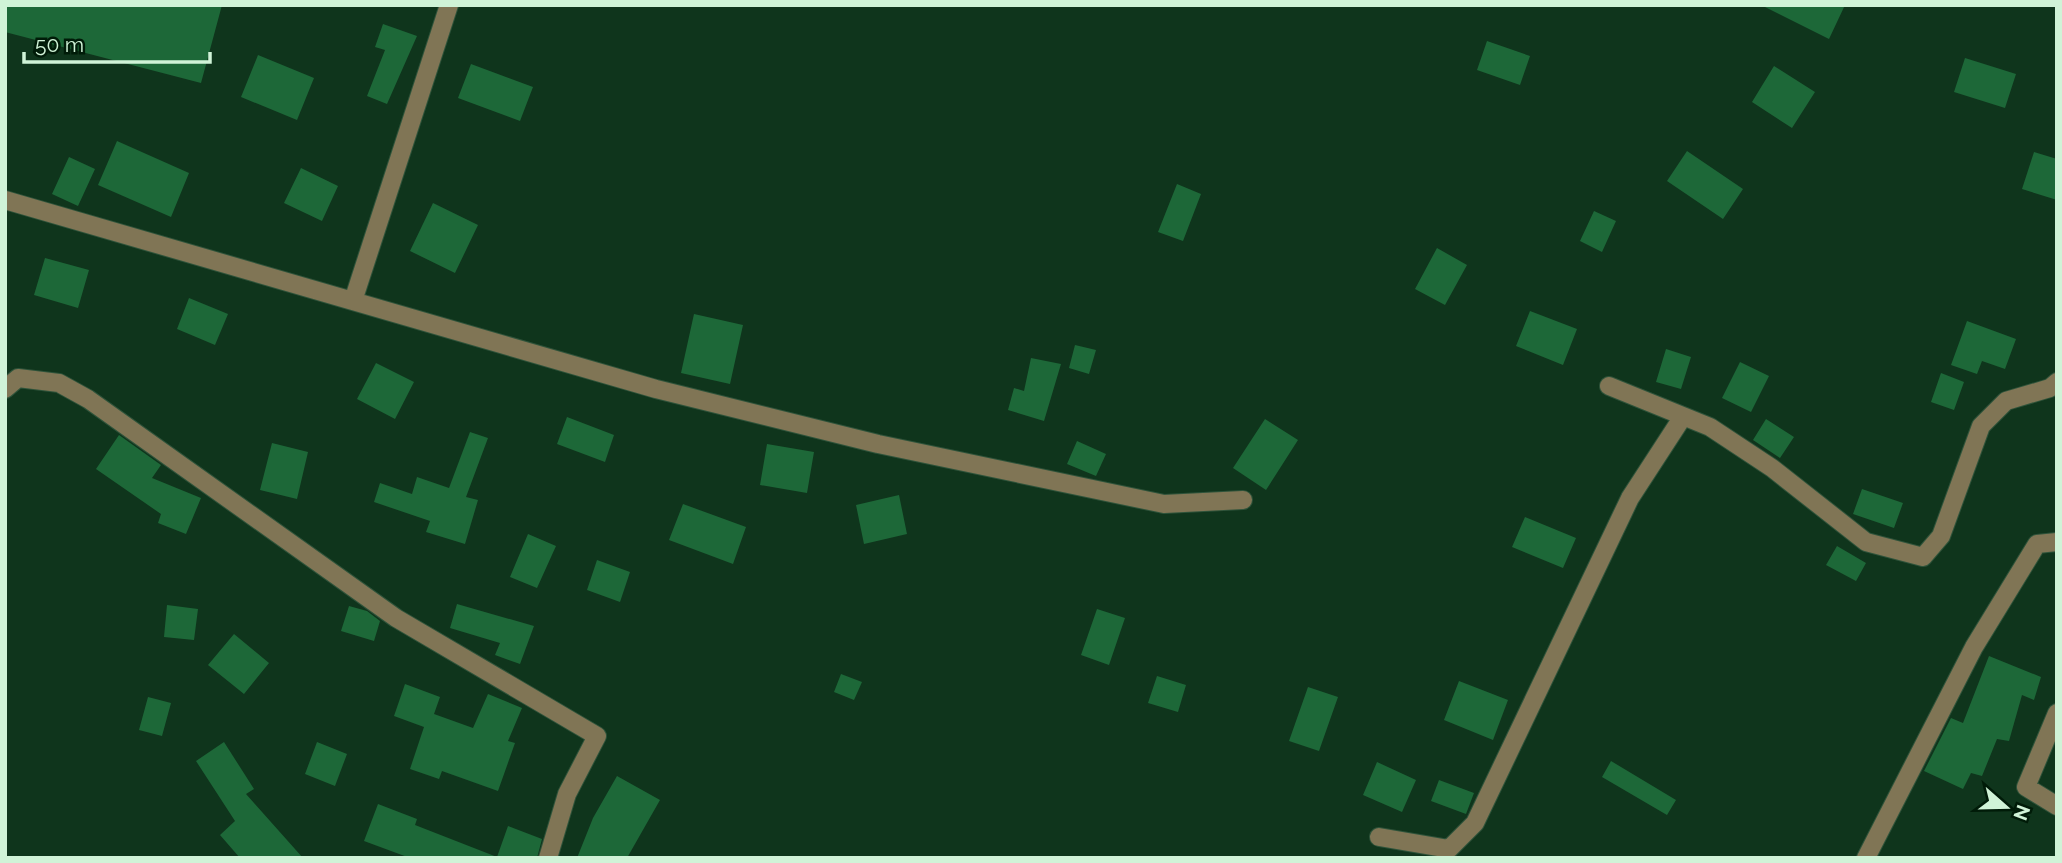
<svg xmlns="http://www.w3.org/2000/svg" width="2062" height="863" viewBox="0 0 2062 863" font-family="Raleway,sans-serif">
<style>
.building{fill:#1d6838}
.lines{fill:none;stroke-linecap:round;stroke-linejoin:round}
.minor-casing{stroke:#2e533a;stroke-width:20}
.minor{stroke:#807555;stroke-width:18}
</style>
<rect width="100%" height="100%" fill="#0f351c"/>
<path class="building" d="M 5,5 L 222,5 L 201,83 L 5,32 Z
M 1761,5 L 1845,5 L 1829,39 Z
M 383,24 L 417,36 L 387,104 L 367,96 L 385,50 L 375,47 Z
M 1487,41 L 1530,56 L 1520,85 L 1477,70 Z
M 258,55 L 314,78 L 297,120 L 241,97 Z
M 1965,58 L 2016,74 L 2005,108 L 1954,92 Z
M 471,64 L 533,87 L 520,121 L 458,98 Z
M 1774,66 L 1815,92 L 1792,128 L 1752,102 Z
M 117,141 L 189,173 L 171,217 L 98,185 Z
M 1687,151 L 1743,189 L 1723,219 L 1667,181 Z
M 2034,152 L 2057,159 L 2057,200 L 2022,189 Z
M 69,157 L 95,169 L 78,206 L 52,194 Z
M 301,168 L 338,186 L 322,221 L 284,203 Z
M 1177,184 L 1201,194 L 1183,241 L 1158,232 Z
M 433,203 L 478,225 L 455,273 L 410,251 Z
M 1594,211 L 1616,221 L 1602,252 L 1580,241 Z
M 1437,248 L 1467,265 L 1445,305 L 1415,289 Z
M 45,258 L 89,270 L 78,308 L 34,295 Z
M 189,298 L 228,314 L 215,345 L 177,329 Z
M 1530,311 L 1577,329 L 1563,365 L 1516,346 Z
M 694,314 L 743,325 L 730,384 L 681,373 Z
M 1967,321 L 2016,339 L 2005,369 L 1982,361 L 1977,374 L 1951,365 Z
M 1075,345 L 1096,350 L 1089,374 L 1069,368 Z
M 1666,349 L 1691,357 L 1681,389 L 1656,382 Z
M 1031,358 L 1061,364 L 1044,421 L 1008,410 L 1014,388 L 1024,391 Z
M 1740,362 L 1769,376 L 1751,412 L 1722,398 Z
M 376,363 L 414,382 L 395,419 L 357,399 Z
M 1941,373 L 1964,382 L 1954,410 L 1931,402 Z
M 567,417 L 614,435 L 605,462 L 557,444 Z
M 1265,419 L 1298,440 L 1266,490 L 1233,468 Z
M 1766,419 L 1794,437 L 1780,458 L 1753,440 Z
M 470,432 L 488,438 L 466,497 L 478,500 L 465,544 L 426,532 L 430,521 L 374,502 L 380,483 L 412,494 L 417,477 L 449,488 Z
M 119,435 L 161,465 L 152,478 L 201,498 L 186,534 L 158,523 L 161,514 L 96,469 Z
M 1077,441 L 1106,454 L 1096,476 L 1067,464 Z
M 272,443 L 308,452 L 297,499 L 260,490 Z
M 767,444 L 814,452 L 807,493 L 760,485 Z
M 1862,489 L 1903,503 L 1894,528 L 1853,514 Z
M 899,495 L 907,534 L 864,544 L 856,505 Z
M 683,504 L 746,527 L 733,564 L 669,540 Z
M 1525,517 L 1576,538 L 1563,568 L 1512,547 Z
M 528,534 L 556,546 L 537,588 L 510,577 Z
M 1837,546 L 1866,563 L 1856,581 L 1826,565 Z
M 597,560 L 630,572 L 620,602 L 587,590 Z
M 457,604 L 534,626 L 520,664 L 495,655 L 500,643 L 450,628 Z
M 167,605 L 198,609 L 194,640 L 164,637 Z
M 349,606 L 367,611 L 380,621 L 374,641 L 341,631 Z
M 1097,609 L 1125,618 L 1109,665 L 1081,655 Z
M 234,634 L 269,663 L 244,694 L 208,665 Z
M 1989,656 L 2041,677 L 2034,700 L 2022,695 L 2009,741 L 1997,739 L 1982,776 L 1971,773 L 1963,789 L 1924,771 L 1951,718 L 1963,723 Z
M 841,674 L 862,682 L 854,700 L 834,692 Z
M 1157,676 L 1186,685 L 1178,712 L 1148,703 Z
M 1459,681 L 1508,700 L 1493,740 L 1444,720 Z
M 405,684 L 440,697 L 434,714 L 473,728 L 488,694 L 522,708 L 508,741 L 515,743 L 498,791 L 442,771 L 439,779 L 410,769 L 424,727 L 394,716 Z
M 1308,687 L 1338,697 L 1319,751 L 1289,741 Z
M 148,697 L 171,703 L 162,736 L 139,730 Z
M 224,742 L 254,789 L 246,794 L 303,858 L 240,858 L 220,835 L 235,821 L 196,761 Z
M 317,742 L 347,754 L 335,786 L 305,774 Z
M 1611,761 L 1676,800 L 1667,815 L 1602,777 Z
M 1377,762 L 1416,780 L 1402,812 L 1363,795 Z
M 617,776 L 660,800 L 627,858 L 577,858 L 593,818 Z
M 1439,780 L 1474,793 L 1466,814 L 1431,801 Z
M 378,804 L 417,819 L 415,825 L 497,857 L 508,826 L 542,839 L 537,858 L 410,858 L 364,841 Z"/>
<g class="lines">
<defs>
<path id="minor" d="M 5,200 L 656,389 L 878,444 L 1164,504 L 1243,500
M 353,301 L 449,5
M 1609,386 L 1710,427 L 1772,468 L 1866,542 L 1923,557 L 1941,536 L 1981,426 L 2006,401 L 2050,388 L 2057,382
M 5,389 L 18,378 L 59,383 L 88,399 L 396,618 L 597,736 L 567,794 L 548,858
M 2057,713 L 2026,787 L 2057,806
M 1379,837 L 1449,849 L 1475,823 L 1630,498 L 1682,418
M 1866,858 L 1974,647 L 2037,544 L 2057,542"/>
</defs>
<use href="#minor" class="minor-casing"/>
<use href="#minor" class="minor"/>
</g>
<rect width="2062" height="863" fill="none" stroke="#d0f3d7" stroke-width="14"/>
<g transform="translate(2006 807) rotate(110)" stroke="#001b08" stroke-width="5" paint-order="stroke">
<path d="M0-5L12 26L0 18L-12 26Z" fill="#d0f3d7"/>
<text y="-10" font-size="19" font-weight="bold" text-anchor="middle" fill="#d0f3d7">N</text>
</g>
<path d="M24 52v10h186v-10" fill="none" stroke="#d0f3d7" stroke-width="3.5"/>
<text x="35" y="52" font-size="21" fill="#d0f3d7" stroke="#001b08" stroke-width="5" paint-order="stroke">50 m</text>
</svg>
